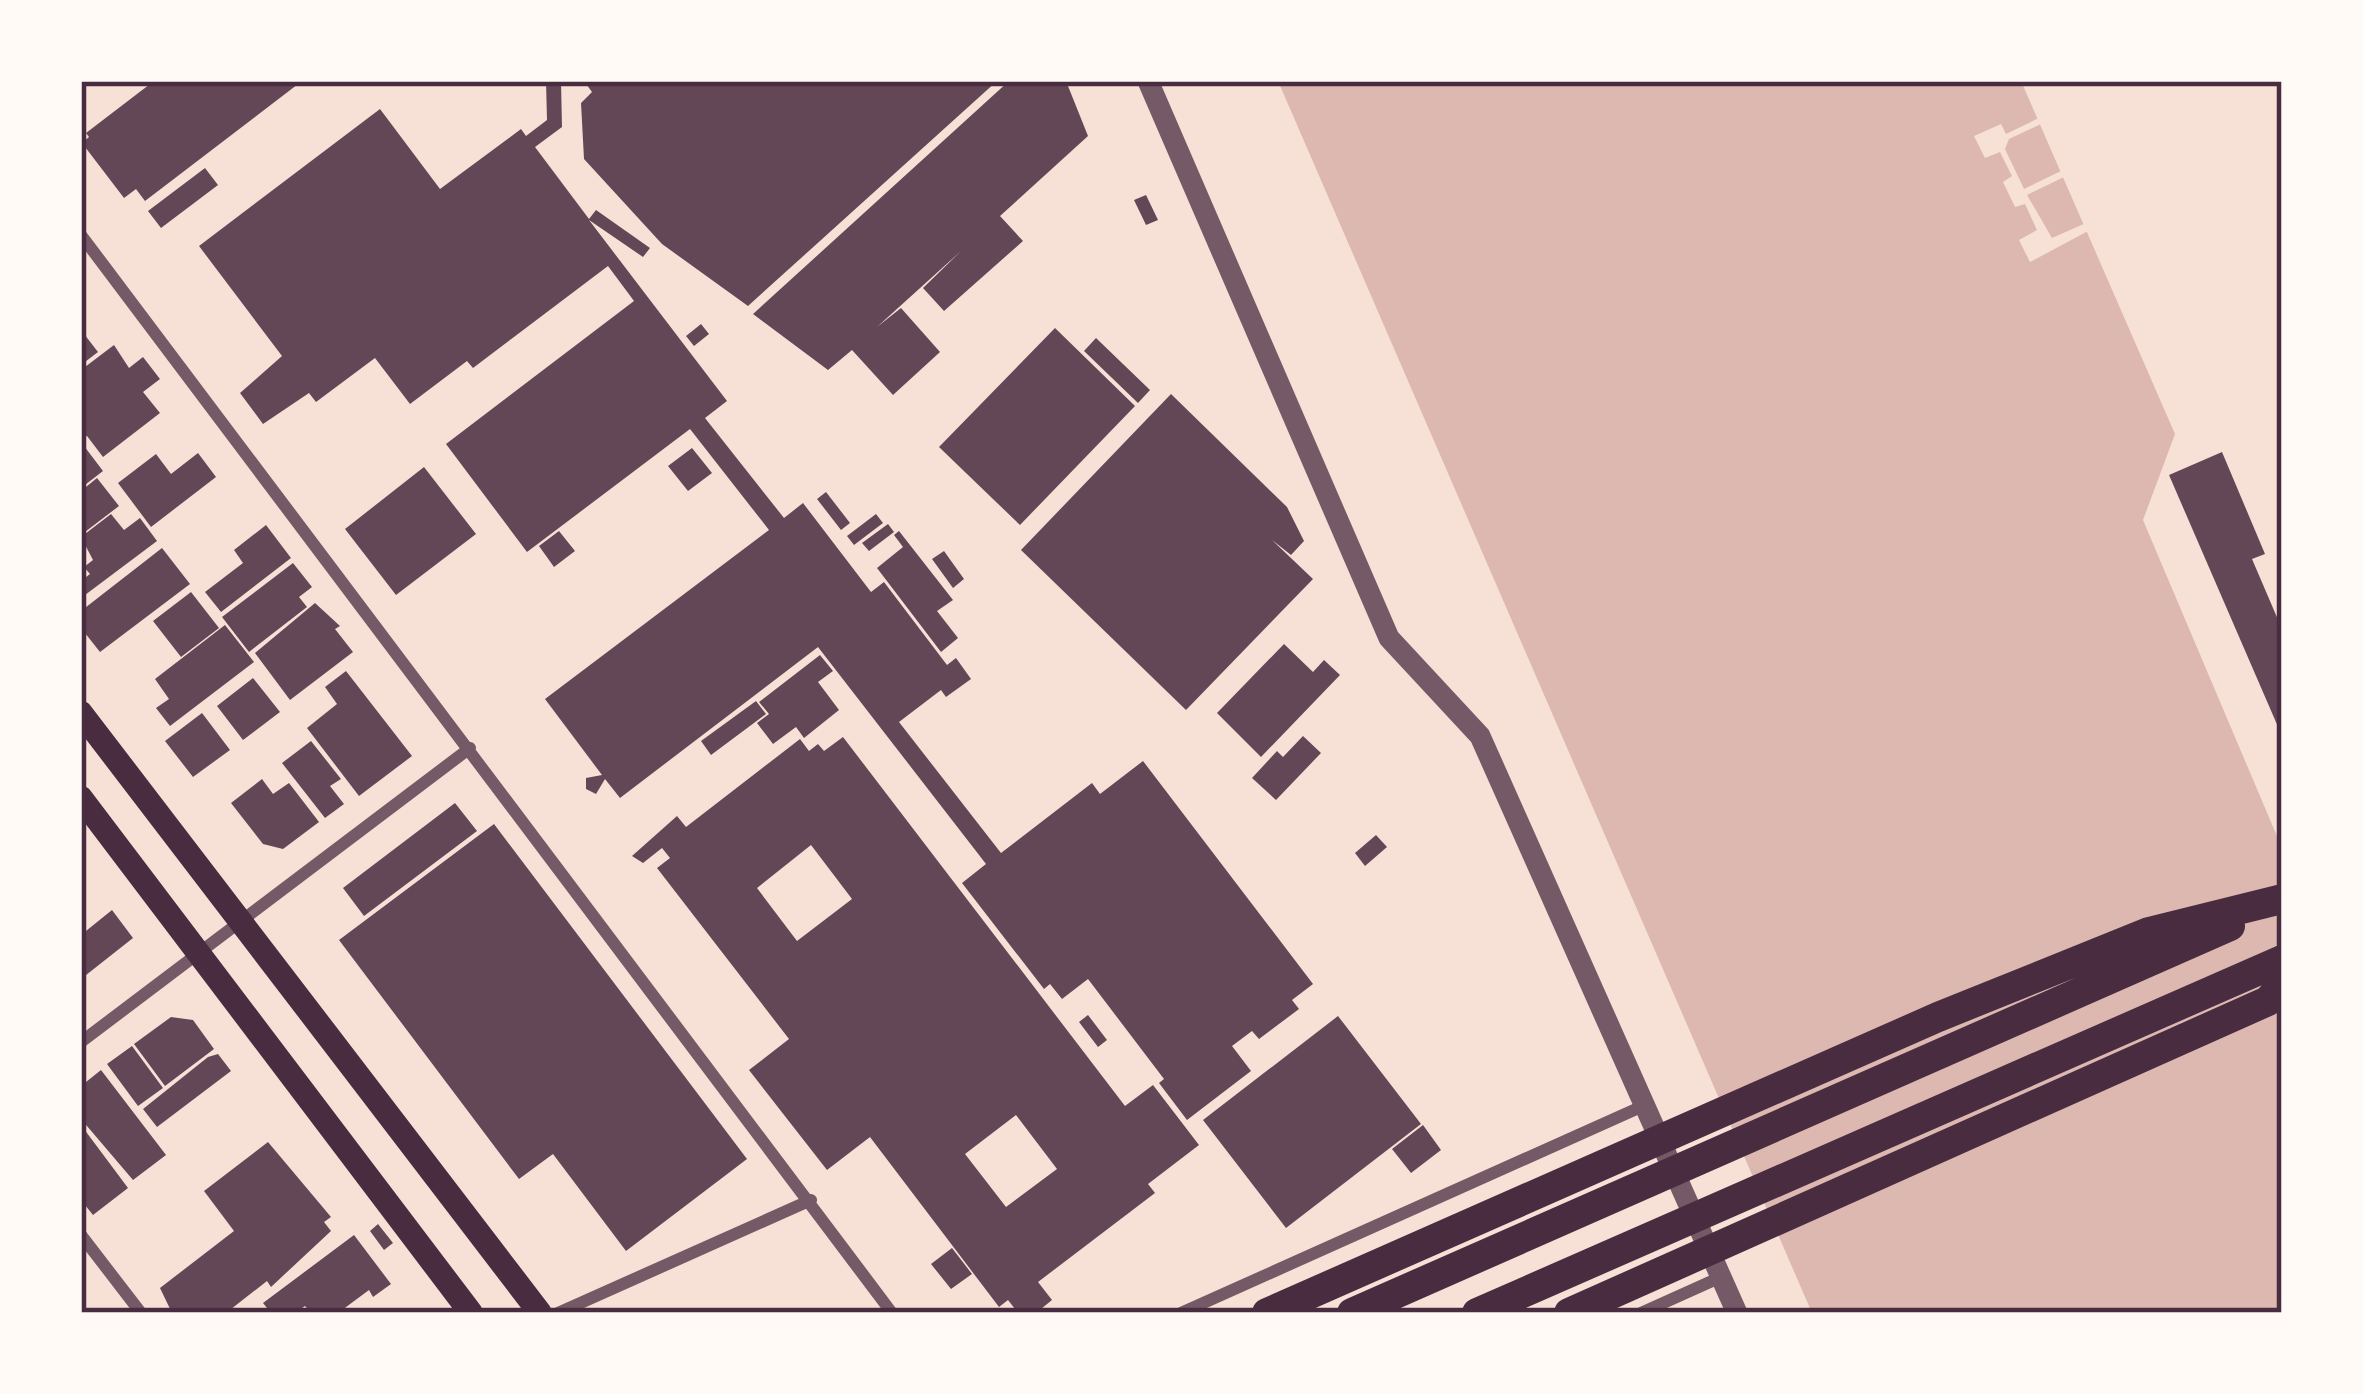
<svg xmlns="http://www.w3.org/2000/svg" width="2363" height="1394" viewBox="0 0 2363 1394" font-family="'Space Grotesk',sans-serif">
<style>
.water{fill:#dcb8b0}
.pier{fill:#f7e1d7}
.building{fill:#644757;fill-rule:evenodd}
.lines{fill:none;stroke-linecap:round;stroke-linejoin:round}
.minor{stroke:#755966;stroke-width:12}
.tertiary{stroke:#755966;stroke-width:21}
.secondary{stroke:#4a2c40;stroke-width:24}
.primary{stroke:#4a2c40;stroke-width:30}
.neatline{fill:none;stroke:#4a2c40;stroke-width:4.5}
</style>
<rect width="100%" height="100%" fill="#f7e1d7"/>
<path class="water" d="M 1278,81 L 2021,81 L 2175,434 L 2143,520 L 2282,848 L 2282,1313 L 1812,1313 Z"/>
<path class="pier" d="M 2041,117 L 2043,123 L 2009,139 L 2005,149 L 2024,189 L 2061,171 L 2064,177 L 2027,195 L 2052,238 L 2086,223 L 2090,230 L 2030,262 L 2019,240 L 2037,230 L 2025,204 L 2015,207 L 2003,182 L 2012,176 L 2000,152 L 1985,158 L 1974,136 L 2001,124 L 2006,134 Z"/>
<path class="building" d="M 154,81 L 302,81 L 145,201 L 136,189 L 124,198 L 82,143 L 89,137 L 86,133 Z
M 546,81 L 561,81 L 562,127 L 535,147 L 589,219 L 596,210 L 650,248 L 643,257 L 589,220 L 727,401 L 705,418 L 784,518 L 803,503 L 871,592 L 884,582 L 947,665 L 956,658 L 971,679 L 946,697 L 941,690 L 899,722 L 1001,853 L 1092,783 L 1100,794 L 1143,761 L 1313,984 L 1292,1000 L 1299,1009 L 1259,1039 L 1252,1031 L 1232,1046 L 1251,1071 L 1187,1120 L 1159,1083 L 1164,1079 L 1088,979 L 1062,999 L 1050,984 L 1044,989 L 962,883 L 986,864 L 818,647 L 620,798 L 605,779 L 596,794 L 586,789 L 586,778 L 602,775 L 545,699 L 769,530 L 690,429 L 527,552 L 446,444 L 634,301 L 608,266 L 473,368 L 467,361 L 410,404 L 375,358 L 316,402 L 309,393 L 263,424 L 240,393 L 282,356 L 199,246 L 380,109 L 440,189 L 521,129 L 526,136 L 547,120 Z
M 584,81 L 997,81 L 748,306 L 662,244 L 584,159 L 581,103 L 592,92 Z
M 1009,81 L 1066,81 L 1088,136 L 1000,216 L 1023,241 L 944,311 L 923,288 L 961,251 L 877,327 L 901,308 L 940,352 L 893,395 L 852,350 L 828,370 L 753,314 Z
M 205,168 L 218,185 L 161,228 L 148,211 Z
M 1146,195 L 1158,220 L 1146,225 L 1134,200 Z
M 701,324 L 709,334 L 694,346 L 686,336 Z
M 1055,328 L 1135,406 L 1020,525 L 939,447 Z
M 81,330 L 98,352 L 81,365 Z
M 1096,338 L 1150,390 L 1138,403 L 1084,351 Z
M 114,345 L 129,368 L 143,357 L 160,379 L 143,392 L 160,413 L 103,457 L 87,436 L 81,436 L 81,370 Z
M 1171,394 L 1287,507 L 1304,541 L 1291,555 L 1272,540 L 1313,579 L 1186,710 L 1021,550 Z
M 81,442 L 103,471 L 81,488 Z
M 692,448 L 712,473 L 688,491 L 668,466 Z
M 2222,452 L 2265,554 L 2252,559 L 2282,629 L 2282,736 L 2169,475 Z
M 198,453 L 216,477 L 151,527 L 118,483 L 156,454 L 171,474 Z
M 424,467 L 476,534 L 396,595 L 345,529 Z
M 97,478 L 119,506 L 81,535 L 81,491 Z
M 826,492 L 850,523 L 841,530 L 817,499 Z
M 111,514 L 124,530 L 140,518 L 157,541 L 81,598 L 81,581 L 90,574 L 84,567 L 93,560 L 81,537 Z
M 876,514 L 883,523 L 854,545 L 847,536 Z
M 888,524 L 894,532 L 869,551 L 862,543 Z
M 266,525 L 291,558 L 221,612 L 205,592 L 243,563 L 234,550 Z
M 559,531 L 575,551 L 554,567 L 539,546 Z
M 899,531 L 953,600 L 937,611 L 958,638 L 941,652 L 877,568 L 903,547 L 894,535 Z
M 162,548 L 190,584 L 100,652 L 81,628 L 81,611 Z
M 944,551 L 964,579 L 953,588 L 932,559 Z
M 293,563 L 312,587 L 299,597 L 307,607 L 249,652 L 222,617 Z
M 191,592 L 219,628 L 181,657 L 153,621 Z
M 315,603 L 340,626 L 335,629 L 353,652 L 290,700 L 255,653 Z
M 225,625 L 254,662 L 170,726 L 156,708 L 169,699 L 155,679 Z
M 1284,644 L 1313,672 L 1324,660 L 1340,675 L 1261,757 L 1217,713 Z
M 820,655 L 833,671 L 818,682 L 839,710 L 804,738 L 796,727 L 773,744 L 757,723 L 769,714 L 759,702 Z
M 346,671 L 412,756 L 359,796 L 307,728 L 337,704 L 325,687 Z
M 253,678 L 280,712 L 243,740 L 217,706 Z
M 756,701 L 766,714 L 711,755 L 701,741 Z
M 202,713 L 230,750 L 193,777 L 165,741 Z
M 1303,736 L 1321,753 L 1276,800 L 1252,778 L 1277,751 L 1283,757 Z
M 843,737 L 1125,1106 L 1153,1085 L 1199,1145 L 1148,1184 L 1155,1193 L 1038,1282 L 1052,1300 L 1036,1313 L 1010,1313 L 1015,1309 L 1008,1300 L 999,1307 L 870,1137 L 827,1170 L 749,1070 L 789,1039 L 657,868 L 670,858 L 662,848 L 643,863 L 632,856 L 677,816 L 686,827 L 800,739 L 809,751 L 818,744 L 824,751 ZM 811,845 L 852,899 L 797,941 L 757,888 ZM 1016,1115 L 1057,1169 L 1006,1207 L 965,1154 Z
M 311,741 L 341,779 L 330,786 L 344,804 L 325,818 L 282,763 Z
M 262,779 L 273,794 L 289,783 L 319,822 L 283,849 L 263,844 L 231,803 Z
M 455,803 L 477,831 L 364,916 L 343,888 Z
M 494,824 L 747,1159 L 626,1251 L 553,1154 L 519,1179 L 339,940 Z
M 1376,835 L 1387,847 L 1365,866 L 1355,853 Z
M 112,910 L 133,938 L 81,979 L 81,935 Z
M 1088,1015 L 1107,1040 L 1098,1047 L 1079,1022 Z
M 1338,1016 L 1421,1124 L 1286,1228 L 1203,1120 Z
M 171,1017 L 193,1020 L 214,1049 L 165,1086 L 134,1044 Z
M 132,1046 L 163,1088 L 138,1106 L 107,1064 Z
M 218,1054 L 231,1071 L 157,1127 L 143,1109 L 208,1057 Z
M 101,1070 L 166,1155 L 133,1180 L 81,1119 L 81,1086 Z
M 81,1125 L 128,1188 L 93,1215 L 81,1200 Z
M 1423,1125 L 1441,1150 L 1411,1173 L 1392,1149 Z
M 268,1142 L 331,1217 L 324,1222 L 331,1231 L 271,1287 L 267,1281 L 226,1313 L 172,1313 L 160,1288 L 234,1231 L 204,1191 Z
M 378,1224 L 393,1243 L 384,1250 L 370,1231 Z
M 354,1235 L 391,1284 L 373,1297 L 369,1290 L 338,1313 L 311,1313 L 305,1306 L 295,1313 L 271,1313 L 263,1303 Z
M 952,1248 L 972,1274 L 951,1289 L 931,1264 Z"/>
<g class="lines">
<path class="minor" d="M 81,235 L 892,1313
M 81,1042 L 470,748
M 81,1235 L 141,1313
M 558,1313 L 811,1200
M 1181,1313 L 1643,1106
M 1641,1313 L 1721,1277"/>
<path class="tertiary" d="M 1148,81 L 1389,638 L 1480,736 L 1737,1313"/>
<path class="secondary" d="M 81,713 L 540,1313
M 81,798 L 471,1313"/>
<path class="primary" d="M 1267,1313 L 1938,1017 L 2149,932 L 2282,899
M 1352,1313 L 2230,926
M 1477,1313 L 2282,960
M 1569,1313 L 2268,1001 L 2282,985"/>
</g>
<rect width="2363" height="1394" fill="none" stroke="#fffaf5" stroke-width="168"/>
<rect x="84" y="84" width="2195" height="1226" class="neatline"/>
</svg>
